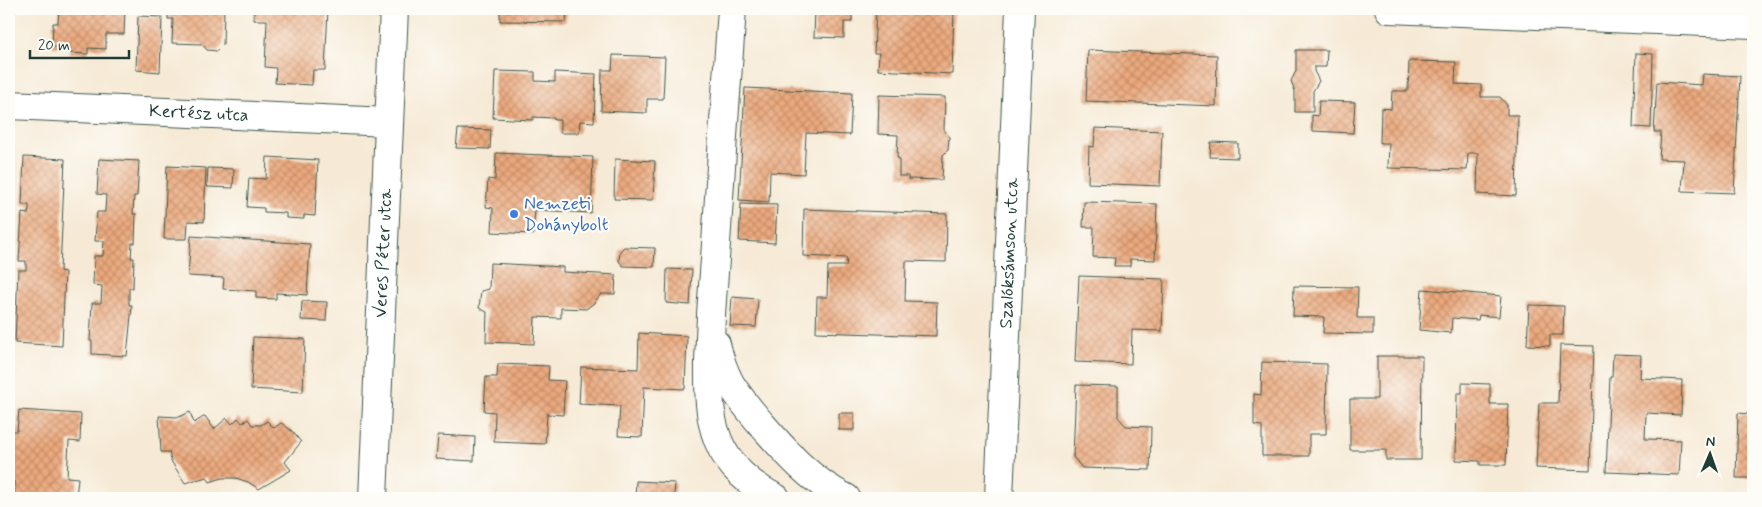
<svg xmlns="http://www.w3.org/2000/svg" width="1762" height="507" viewBox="0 0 1762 507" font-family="Mynerve,sans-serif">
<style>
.building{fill:url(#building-cross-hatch)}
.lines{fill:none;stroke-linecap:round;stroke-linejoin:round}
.minor-casing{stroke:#3f574c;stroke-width:30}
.minor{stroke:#fff;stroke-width:28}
.shop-dot{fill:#3f7fe0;stroke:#fdfcf7;stroke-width:2}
.labels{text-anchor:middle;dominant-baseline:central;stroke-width:4.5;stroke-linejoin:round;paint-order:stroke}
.street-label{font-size:18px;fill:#1f3d34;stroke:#fdfcf7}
.shop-label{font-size:18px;fill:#366cbe;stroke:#fdfcf7;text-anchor:start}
</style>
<defs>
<pattern id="building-cross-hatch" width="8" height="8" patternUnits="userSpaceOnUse" patternTransform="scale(1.25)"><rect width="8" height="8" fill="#eca97d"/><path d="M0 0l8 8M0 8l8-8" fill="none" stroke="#bf8b67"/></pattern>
</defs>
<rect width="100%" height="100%" fill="#fdfcf7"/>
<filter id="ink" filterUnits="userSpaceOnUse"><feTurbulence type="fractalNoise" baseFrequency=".02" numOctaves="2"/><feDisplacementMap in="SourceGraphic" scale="10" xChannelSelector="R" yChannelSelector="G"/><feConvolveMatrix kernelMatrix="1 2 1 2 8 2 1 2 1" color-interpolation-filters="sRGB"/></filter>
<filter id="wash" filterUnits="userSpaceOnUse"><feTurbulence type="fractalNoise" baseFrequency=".0096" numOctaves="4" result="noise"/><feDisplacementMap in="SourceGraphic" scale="20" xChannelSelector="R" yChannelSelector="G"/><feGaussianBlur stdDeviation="1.12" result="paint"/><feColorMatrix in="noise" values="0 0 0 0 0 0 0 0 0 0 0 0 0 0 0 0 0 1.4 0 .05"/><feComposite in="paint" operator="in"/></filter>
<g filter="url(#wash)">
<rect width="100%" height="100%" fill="#f6ead6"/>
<g id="blocks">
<path class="building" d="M 9,9 L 11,9 L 10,30 L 9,30 Z
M 59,9 L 125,9 L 124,34 L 106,34 L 106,49 L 88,48 L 88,54 L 70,53 L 70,47 L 52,47 L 53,23 L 58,23 Z
M 168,9 L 224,9 L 223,45 L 217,51 L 207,50 L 202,44 L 172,43 L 173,19 L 168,19 Z
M 254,9 L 328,9 L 325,70 L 313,70 L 312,85 L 275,83 L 276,68 L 265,67 L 267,20 L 254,20 Z
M 500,9 L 567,9 L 566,22 L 500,21 Z
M 815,9 L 852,9 L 852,22 L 844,22 L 844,38 L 814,37 Z
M 876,9 L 954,9 L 952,74 L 878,70 L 879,53 L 874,53 Z
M 138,16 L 162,17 L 160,72 L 136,70 Z
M 1088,50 L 1217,55 L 1216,106 L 1086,101 Z
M 1296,50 L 1327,50 L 1326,67 L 1314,67 L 1314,71 L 1319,81 L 1313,91 L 1313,112 L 1295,112 L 1295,91 L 1291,81 L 1296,71 Z
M 1636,53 L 1653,54 L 1651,128 L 1633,127 Z
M 613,55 L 665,57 L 663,99 L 647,99 L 647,113 L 601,111 L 602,70 L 612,70 Z
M 1409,61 L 1456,62 L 1455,84 L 1481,85 L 1481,97 L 1500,97 L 1507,105 L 1507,115 L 1518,115 L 1516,196 L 1477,194 L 1478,153 L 1468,153 L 1467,170 L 1388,168 L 1389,143 L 1380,143 L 1381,108 L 1391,109 L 1392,91 L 1408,91 Z
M 495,71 L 535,72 L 535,81 L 555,82 L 555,72 L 596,74 L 594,122 L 580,121 L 579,133 L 560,133 L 560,120 L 554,120 L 554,118 L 533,117 L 533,120 L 493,118 Z
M 1703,74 L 1740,76 L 1734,193 L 1682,191 L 1684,160 L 1659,159 L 1661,132 L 1654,132 L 1657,82 L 1702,85 Z
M 745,88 L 852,93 L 850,135 L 806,133 L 804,174 L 770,172 L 769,202 L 739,200 Z
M 879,95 L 945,97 L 944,130 L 949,137 L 948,150 L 943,155 L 942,180 L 908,179 L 908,176 L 899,176 L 899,158 L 897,158 L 898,135 L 878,134 Z
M 1319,101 L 1355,102 L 1353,133 L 1312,131 L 1312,115 L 1318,116 Z
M 1095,128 L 1162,131 L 1160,186 L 1088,183 L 1089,146 L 1094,147 Z
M 458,129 L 491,130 L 490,149 L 456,148 Z
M 1211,142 L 1238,143 L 1238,158 L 1210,157 Z
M 496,153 L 593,157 L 591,213 L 535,210 L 533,234 L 492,232 L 493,208 L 486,207 L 488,179 L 495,180 Z
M 24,157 L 65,159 L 60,271 L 65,272 L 62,346 L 15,343 L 18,270 L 26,270 L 26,261 L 19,261 L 22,213 L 28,214 L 29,209 L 29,205 L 22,205 Z
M 267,157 L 318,160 L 315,216 L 304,215 L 304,219 L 286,218 L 286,213 L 264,212 L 264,208 L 247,207 L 249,178 L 266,179 Z
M 99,159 L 139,161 L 137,196 L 134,196 L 133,214 L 136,214 L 135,243 L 132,243 L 131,258 L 134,258 L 133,288 L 129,288 L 129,305 L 132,305 L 127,356 L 92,354 L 92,341 L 90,341 L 92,303 L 101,303 L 102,286 L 93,285 L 94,256 L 103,256 L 104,241 L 95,241 L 97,212 L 105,212 L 106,195 L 97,194 Z
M 615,159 L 655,161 L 653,200 L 614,199 Z
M 167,166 L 206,168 L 204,222 L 188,221 L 187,239 L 164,239 Z
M 208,168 L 234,169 L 233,188 L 207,187 Z
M 1084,202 L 1157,204 L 1155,260 L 1130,259 L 1130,266 L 1114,266 L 1115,258 L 1093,257 L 1094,227 L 1083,227 Z
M 741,204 L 777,205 L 775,243 L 739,241 Z
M 804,209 L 947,214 L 946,262 L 906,261 L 905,301 L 937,302 L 936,336 L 816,332 L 817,297 L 827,297 L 828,266 L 846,266 L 847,258 L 803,256 Z
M 191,236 L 310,244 L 307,295 L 276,293 L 276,299 L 256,298 L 256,291 L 223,289 L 224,278 L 188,276 Z
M 624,247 L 655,248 L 654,267 L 623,266 L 619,261 L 620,251 Z
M 490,263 L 563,267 L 563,272 L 616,275 L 615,294 L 601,294 L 594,303 L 586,309 L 561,308 L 561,318 L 535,317 L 534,344 L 486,342 L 487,312 L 479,308 L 481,291 L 489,289 Z
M 667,269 L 692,270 L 690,305 L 666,303 Z
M 1079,276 L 1164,279 L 1162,331 L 1132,330 L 1131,364 L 1075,362 Z
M 1294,286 L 1358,287 L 1357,318 L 1373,318 L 1373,334 L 1323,333 L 1324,317 L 1293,316 Z
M 1422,289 L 1501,296 L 1499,317 L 1479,315 L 1478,320 L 1452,318 L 1451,333 L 1419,330 Z
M 732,297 L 758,299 L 756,327 L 730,326 Z
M 302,301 L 327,302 L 326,321 L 301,320 Z
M 1529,305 L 1564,306 L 1563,335 L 1550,335 L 1550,346 L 1527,345 Z
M 639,333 L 687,336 L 685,389 L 644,387 L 642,437 L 618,436 L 620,406 L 579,404 L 581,367 L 638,369 Z
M 253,337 L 305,339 L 303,392 L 251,389 Z
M 1560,345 L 1594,346 L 1590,470 L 1536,468 L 1539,403 L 1558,403 Z
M 1613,354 L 1641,355 L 1640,378 L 1682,380 L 1681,415 L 1646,413 L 1645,439 L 1681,440 L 1679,475 L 1606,472 L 1610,377 L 1612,377 Z
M 1377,356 L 1422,356 L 1421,460 L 1386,460 L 1386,450 L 1350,450 L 1350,399 L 1377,399 Z
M 1262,362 L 1327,364 L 1326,434 L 1309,434 L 1309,456 L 1262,456 L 1262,426 L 1254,425 L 1254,394 L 1261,395 Z
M 498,364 L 549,366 L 548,380 L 565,381 L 563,415 L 547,414 L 545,444 L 494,442 L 495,412 L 484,411 L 486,377 L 497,377 Z
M 1462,383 L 1490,384 L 1490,404 L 1508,404 L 1506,465 L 1480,465 L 1480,461 L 1456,460 L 1457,393 L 1462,393 Z
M 1076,385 L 1118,386 L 1118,417 L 1126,426 L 1151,427 L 1150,470 L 1082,468 L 1073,457 Z
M 1752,386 L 1753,386 L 1753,478 L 1736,478 L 1738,413 L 1750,414 Z
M 19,410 L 81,414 L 80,442 L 69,441 L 67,477 L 78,478 L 76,498 L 14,498 L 15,482 L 9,481 L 9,431 L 17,431 Z
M 190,412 L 194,423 L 205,416 L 214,429 L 227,418 L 232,424 L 238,418 L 242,423 L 248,419 L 252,425 L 261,425 L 267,421 L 274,428 L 281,423 L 284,425 L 292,431 L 301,442 L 285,462 L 291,470 L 259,489 L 248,482 L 236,478 L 222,478 L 210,482 L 207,477 L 185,483 L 171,461 L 169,452 L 161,452 L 159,416 L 179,417 Z
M 839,413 L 854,413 L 854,430 L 839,430 Z
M 438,435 L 475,437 L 474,461 L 436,459 Z
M 636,481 L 675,483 L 674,498 L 635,498 Z"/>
</g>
</g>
<g filter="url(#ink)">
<use href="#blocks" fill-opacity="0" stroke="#3f574c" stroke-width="1"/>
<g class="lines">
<defs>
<g id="minor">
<path d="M 732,9 C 726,92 720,176 715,259 C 712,293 710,327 709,362 C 709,388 708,415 718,440 C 728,466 751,486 776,498"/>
<path d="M 1389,9 L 1753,24"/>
<path id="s1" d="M 9,105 L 389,122"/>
<path d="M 716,344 C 719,357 723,370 730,383 C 738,396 748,408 758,420 C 784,450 809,480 846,498"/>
<path id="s2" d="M 373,498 L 394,9"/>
<path id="s3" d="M 999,498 L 1020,9"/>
</g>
</defs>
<use href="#minor" class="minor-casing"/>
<use href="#minor" class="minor"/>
</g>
</g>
<circle class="shop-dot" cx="514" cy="214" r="5"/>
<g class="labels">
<g class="street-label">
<text stroke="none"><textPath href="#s1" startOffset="190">Kertész utca</textPath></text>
<text stroke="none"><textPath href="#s2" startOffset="245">Veres Péter utca</textPath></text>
<text stroke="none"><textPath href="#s3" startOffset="245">Szalóksámson utca</textPath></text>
</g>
<g class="shop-label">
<text x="524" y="204">Nemzeti<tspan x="524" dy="21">Dohánybolt</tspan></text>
</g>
</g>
<rect width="1762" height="507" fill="none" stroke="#fdfcf7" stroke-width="30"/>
<g transform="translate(1710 454) rotate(2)" stroke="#fdfcf7" stroke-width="4" paint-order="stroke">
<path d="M0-4L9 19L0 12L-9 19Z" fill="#1f3d34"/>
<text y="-8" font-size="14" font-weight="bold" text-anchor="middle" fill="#1f3d34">N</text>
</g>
<path d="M30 50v8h99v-8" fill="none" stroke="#1f3d34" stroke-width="2.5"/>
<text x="38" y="50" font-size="15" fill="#1f3d34" stroke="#fdfcf7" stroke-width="4" paint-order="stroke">20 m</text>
</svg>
